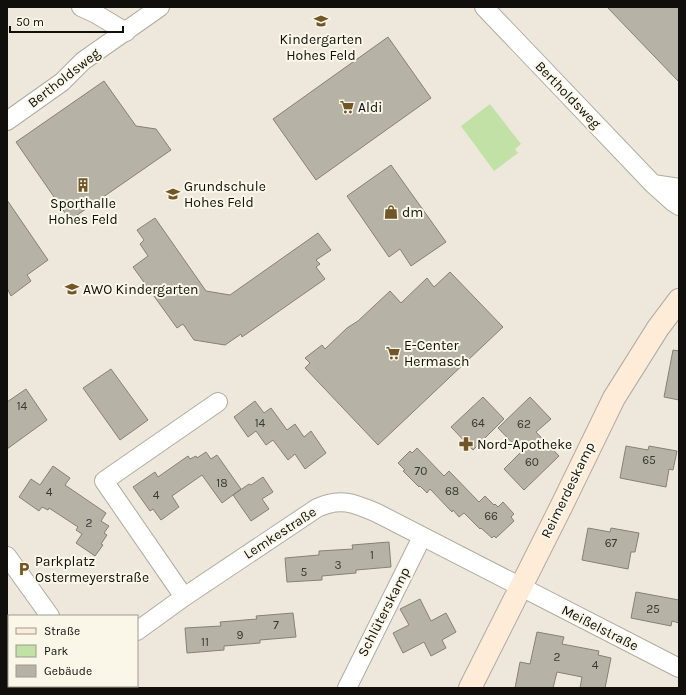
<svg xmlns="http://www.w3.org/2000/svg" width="686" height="695" viewBox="0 0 686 695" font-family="Karla,sans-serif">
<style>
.green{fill:#c2e1a6}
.building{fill:#b6b2a5;stroke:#858175}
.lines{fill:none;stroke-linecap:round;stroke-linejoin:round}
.minor-casing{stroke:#b1aca0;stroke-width:20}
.secondary-casing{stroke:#b1aca0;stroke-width:24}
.minor{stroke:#fff;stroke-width:18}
.secondary{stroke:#feecd9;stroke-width:22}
.labels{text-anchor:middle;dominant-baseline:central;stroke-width:4;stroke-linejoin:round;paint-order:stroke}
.number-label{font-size:12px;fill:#3a3832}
.poi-label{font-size:14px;fill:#110f0b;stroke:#faf6e8;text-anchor:start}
.street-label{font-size:14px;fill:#110f0b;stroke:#faf6e8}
</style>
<rect width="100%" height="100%" fill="#ede8db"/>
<path class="green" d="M 490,104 L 521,144 L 515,149 L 518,153 L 494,171 L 461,126 Z"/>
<path class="building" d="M 607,7 L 679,7 L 679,82 Z
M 388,37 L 431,98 L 316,180 L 273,119 Z
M 104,81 L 136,126 L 156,129 L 171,150 L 70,220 L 16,142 Z
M 391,165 L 446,242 L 411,266 L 400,249 L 389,257 L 347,196 Z
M 7,200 L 48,260 L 27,275 L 31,281 L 11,296 L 7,288 Z
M 155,218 L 206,291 L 230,295 L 318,233 L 331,250 L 316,260 L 320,264 L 316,267 L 325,279 L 242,337 L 241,334 L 225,345 L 194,340 L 183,324 L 177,328 L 133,267 L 148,256 L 140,244 L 144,240 L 137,230 Z
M 450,272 L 503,327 L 378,445 L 305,368 L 310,363 L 305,358 L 322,345 L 325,349 L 347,328 L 358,321 L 390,291 L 401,303 L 427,278 L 434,287 Z
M 673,350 L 679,351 L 679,400 L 664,397 Z
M 111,369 L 148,420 L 120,440 L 83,388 Z
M 26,389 L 47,420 L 7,449 L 7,402 Z
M 483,397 L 504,419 L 473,450 L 451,427 Z
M 530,397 L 551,419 L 536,432 L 559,456 L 524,490 L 504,469 L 521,452 L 498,428 Z
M 255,401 L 264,413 L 271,408 L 287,430 L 295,424 L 304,437 L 311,431 L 326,453 L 305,469 L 295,454 L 288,460 L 273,440 L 266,445 L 256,431 L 248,437 L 234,417 Z
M 626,446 L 648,450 L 649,446 L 677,451 L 673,470 L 669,469 L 666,487 L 620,478 Z
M 417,448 L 444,476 L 449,471 L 479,502 L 485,496 L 494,505 L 495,504 L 498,507 L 503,502 L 514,514 L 511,517 L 514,521 L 496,538 L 494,536 L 492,538 L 481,528 L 480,529 L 464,513 L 459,517 L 453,510 L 452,512 L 430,489 L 427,493 L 420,486 L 419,487 L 403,471 L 405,470 L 398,463 L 410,451 L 412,453 Z
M 206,452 L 211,459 L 217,455 L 241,489 L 222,503 L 202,475 L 172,496 L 179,507 L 161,520 L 153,509 L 150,511 L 133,487 L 155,472 L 158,477 L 188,456 L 190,459 L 196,456 L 197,458 Z
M 53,466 L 70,478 L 65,485 L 106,513 L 101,521 L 109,526 L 104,533 L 107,535 L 101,544 L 103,545 L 95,556 L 76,543 L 82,534 L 76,530 L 78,527 L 49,508 L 48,510 L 42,507 L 39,511 L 19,497 L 31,479 L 40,485 Z
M 263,477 L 273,492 L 262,499 L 269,509 L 251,521 L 233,495 L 249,484 L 251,485 Z
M 588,528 L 610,532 L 611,528 L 639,533 L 635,552 L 631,552 L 628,569 L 582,560 Z
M 389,542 L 391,567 L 356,570 L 356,573 L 322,576 L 322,580 L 287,582 L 285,558 L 319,555 L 319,551 L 353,549 L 352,545 Z
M 636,592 L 679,600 L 679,623 L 672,621 L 671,626 L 631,618 Z
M 420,599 L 431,621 L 446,613 L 456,632 L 442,640 L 446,648 L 431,656 L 424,642 L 403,653 L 393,633 L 409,625 L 400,609 Z
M 293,613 L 296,637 L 260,640 L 260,643 L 224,646 L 224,650 L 187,653 L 185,628 L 221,626 L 220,622 L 257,619 L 256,616 Z
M 537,632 L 564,637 L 562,644 L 599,651 L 598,655 L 611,658 L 605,688 L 580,688 L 582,677 L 557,672 L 553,688 L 515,688 L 520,662 L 530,664 Z"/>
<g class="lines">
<defs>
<path id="minor" d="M 81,7 L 96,14 L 126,32
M 484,7 L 653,184 L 673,202 L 679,206
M 7,121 L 62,82 L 83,61 L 160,7
M 653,184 L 679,188
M 7,556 L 50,616
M 184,597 L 104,481 L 218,402
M 137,631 L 184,597 L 317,508 C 340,497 354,503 377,513 L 679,668
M 7,634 L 9,637
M 43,686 L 45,688
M 57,688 L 60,686
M 347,688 L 422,537"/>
<path id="secondary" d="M 470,688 L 562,505 L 614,398 L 658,328 L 679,300"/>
</defs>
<use href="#minor" class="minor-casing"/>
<use href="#secondary" class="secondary-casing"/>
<use href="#minor" class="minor"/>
<use href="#secondary" class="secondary"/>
</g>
<defs>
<symbol id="school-bare" viewBox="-9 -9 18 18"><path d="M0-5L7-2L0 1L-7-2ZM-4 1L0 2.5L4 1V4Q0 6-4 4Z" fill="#715628" stroke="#faf6e8" stroke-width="2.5" paint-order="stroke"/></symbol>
<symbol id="supermarket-bare" viewBox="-9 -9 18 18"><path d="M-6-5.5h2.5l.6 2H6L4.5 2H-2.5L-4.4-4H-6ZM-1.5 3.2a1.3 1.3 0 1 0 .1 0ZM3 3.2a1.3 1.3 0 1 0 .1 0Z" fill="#715628" stroke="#faf6e8" stroke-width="2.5" paint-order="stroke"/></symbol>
<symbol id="building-bare" viewBox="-9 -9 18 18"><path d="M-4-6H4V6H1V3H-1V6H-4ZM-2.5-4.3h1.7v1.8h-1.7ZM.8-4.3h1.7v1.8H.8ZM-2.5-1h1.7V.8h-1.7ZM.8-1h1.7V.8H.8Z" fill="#715628" stroke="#faf6e8" stroke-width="2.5" paint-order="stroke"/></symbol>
<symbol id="shop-bare" viewBox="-9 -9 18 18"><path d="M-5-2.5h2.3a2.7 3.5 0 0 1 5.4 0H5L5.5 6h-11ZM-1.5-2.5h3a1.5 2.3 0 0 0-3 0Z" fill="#715628" stroke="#faf6e8" stroke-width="2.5" paint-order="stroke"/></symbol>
<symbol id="pharmacy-bare" viewBox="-9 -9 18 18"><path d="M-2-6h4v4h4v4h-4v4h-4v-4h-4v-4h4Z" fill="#715628" stroke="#faf6e8" stroke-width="2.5" paint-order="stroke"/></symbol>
<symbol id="parking-bare" viewBox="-9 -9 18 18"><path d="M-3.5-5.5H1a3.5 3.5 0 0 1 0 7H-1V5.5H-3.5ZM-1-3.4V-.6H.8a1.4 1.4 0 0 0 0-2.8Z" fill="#715628" stroke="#faf6e8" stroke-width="2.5" paint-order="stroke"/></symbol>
</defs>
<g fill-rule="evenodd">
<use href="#school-bare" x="311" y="11" width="20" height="20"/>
<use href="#supermarket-bare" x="337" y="97" width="20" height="20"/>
<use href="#building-bare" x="73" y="175" width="20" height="20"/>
<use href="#school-bare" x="163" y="184" width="20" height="20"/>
<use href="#shop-bare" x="381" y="202" width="20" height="20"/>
<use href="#school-bare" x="62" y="279" width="20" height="20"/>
<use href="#supermarket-bare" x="383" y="343" width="20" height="20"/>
<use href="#pharmacy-bare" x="456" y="434" width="20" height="20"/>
<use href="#parking-bare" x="14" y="559" width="20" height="20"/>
</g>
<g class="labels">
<g class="number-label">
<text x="22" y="406">14</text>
<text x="260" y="423">14</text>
<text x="478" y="423">64</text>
<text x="524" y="424">62</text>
<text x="649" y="460">65</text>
<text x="532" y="462">60</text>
<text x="421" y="471">70</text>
<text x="222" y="483">18</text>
<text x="452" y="491">68</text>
<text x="49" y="492">4</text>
<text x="156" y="495">4</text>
<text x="491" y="516">66</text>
<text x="89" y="523">2</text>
<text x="611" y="543">67</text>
<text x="372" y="555">1</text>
<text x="338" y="565">3</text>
<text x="304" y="572">5</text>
<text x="653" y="609">25</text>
<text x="276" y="625">7</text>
<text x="240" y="635">9</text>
<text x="205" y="642">11</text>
<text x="557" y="657">2</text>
<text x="595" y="665">4</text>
</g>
<g class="poi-label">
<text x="321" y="39" text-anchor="middle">Kindergarten<tspan x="321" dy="16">Hohes Feld</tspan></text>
<text x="358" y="107">Aldi</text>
<text x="184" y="186">Grundschule<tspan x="184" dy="16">Hohes Feld</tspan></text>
<text x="83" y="203" text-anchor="middle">Sporthalle<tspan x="83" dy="16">Hohes Feld</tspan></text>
<text x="402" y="212">dm</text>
<text x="83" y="289">AWO Kindergarten</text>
<text x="404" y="345">E-Center<tspan x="404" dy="16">Hermasch</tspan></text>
<text x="477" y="444">Nord-Apotheke</text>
<text x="35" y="561">Parkplatz<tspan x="35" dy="16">Ostermeyerstraße</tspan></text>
</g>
<g class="street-label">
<text transform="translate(64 78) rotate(-38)">Bertholdsweg</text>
<text transform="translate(568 95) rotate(46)">Bertholdsweg</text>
<text transform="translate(568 490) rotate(-64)">Reimerdeskamp</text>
<text transform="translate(280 533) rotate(-33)">Lemkestraße</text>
<text transform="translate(384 612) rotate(-63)">Schlüterskamp</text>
<text transform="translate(600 628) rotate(27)">Meißelstraße</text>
</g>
</g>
<rect width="686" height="695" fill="none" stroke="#110f0b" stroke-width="16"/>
<rect x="8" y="615" width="130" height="72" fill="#faf6e8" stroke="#9d9a90"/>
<rect x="16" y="628" width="20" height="6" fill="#feecd9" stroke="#9d9a90"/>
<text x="44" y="635" font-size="12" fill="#110f0b">Straße</text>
<rect x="16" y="645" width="20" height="12" fill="#c2e1a6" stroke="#9d9a90"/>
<text x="44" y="655" font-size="12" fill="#110f0b">Park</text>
<rect x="16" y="665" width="20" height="12" fill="#b6b2a5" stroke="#9d9a90"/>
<text x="44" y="675" font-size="12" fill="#110f0b">Gebäude</text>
<path d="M10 26v6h113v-6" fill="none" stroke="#110f0b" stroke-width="2"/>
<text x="16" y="26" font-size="12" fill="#110f0b" stroke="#faf6e8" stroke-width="3" paint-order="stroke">50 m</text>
</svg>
